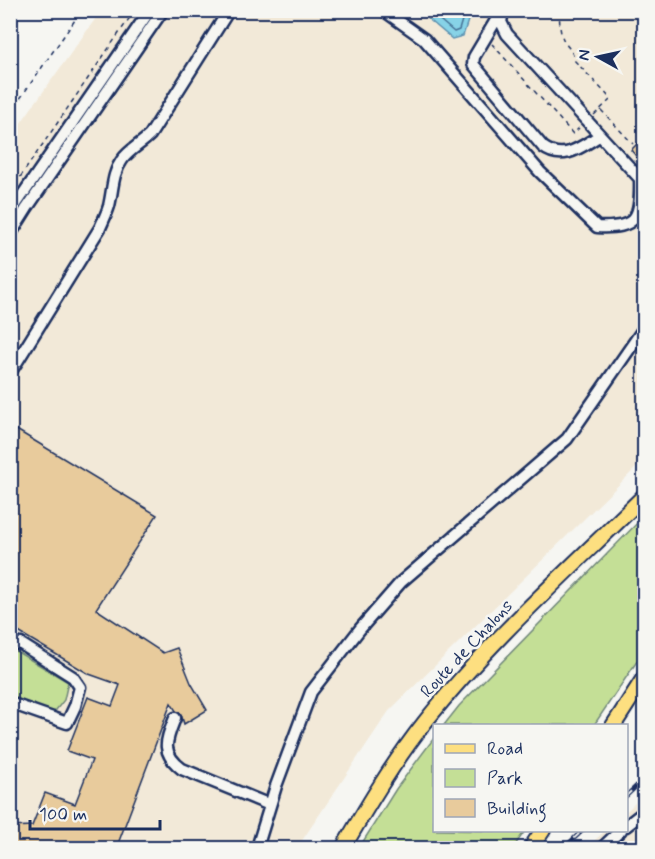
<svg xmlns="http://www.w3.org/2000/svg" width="655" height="859" viewBox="0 0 655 859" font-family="Mynerve,sans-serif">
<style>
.built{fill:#f2e9d8}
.green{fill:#c4df96;stroke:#70877a;stroke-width:1.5}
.water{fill:#87d3e7;stroke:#5c91b0;stroke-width:1.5}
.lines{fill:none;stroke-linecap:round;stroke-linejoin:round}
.shore{stroke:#467195;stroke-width:1.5}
.building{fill:#e8cb9c;stroke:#1b2f5e;stroke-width:1.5}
.minor-casing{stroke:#1b2f5e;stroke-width:15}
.major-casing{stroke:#1b2f5e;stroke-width:18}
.path{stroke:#1b2f5e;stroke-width:1.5;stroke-dasharray:4.5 4.5;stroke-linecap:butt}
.minor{stroke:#f6f6f2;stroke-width:10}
.major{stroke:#fddf80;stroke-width:14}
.rail-casing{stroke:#1b2f5e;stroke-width:4.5}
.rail{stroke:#f6f6f2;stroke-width:2;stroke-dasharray:7;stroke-linecap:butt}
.labels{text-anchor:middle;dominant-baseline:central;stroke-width:5;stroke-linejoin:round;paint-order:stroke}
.street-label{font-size:18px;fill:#1b2f5e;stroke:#f6f6f2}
</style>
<rect width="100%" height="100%" fill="#f6f6f2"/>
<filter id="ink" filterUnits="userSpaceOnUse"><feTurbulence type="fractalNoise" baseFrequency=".0167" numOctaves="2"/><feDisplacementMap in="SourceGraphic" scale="12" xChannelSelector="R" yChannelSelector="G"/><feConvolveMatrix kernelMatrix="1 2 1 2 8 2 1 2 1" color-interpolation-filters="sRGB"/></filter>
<g filter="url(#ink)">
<path class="built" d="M 101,11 L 644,11 L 644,460 L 389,711 L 297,848 L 11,848 L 10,138 Z
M 644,794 L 644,848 L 586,848 L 605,831 L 626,830 L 627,811 Z"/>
<path class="green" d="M 644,516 L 644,651 L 594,725 L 444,725 L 459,706 Z
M 14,650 L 68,682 L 64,700 L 52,715 L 10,700 L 11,651 Z
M 434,738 L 434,830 L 525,831 L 513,848 L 359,848 L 396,789 Z"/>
<path class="water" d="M 419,11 L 471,11 L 463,36 L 452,39 Z"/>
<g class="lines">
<path class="shore" d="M 428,10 L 454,32 L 459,30 L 465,10"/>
</g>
<path class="building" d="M 645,136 L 645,167 L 631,150 Z
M 10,426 L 157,515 L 96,609 L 163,653 L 177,648 L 191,683 L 207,710 L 184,724 L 181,714 L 176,711 L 171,703 L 116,849 L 10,849 L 10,827 L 32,826 L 45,793 L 75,804 L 92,760 L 67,751 L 88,697 L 112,706 L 120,685 L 89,674 L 10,627 Z"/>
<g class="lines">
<defs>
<path id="minor" d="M 383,10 L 424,39 L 540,172 L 597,227 C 638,229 641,217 640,179
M 502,10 L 474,57 L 473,64 L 543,147 C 563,162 581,147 599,136
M 503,11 L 501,22 L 507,34 L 644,183
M 10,213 L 150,10
M 10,235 L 27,208 L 163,10
M 10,373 L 100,228 C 103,221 107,213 109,206 C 113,190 112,174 122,160 C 129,150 141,144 150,135 L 229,10
M 10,643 L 21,644 L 73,677 L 80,687 L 75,706 L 67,723 L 10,703
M 175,718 C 166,741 160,752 182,769 L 270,805
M 626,826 L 644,812
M 257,848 L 276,786 L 311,692 L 360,629 L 401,582 L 567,439 L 644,328
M 602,848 L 621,830"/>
<path id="major" d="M 613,726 L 644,678
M 343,848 C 368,805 394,761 425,722 C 490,640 570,569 644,496
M 531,848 L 543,830"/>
</defs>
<use href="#minor" class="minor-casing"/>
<use href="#major" class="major-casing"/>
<path class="path" d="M 559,10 C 560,21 559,32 564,41 C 568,48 573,51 574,60 L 611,99 L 594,115
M 492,44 L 573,134 L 579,128
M 601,110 L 633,144
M 10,113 L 82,10
M 10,192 L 135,10
M 10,253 L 18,241"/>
<use href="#minor" class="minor"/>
<use href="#major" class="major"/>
<defs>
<path id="rail" d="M 626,796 L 644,779
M 564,848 L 583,830"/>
</defs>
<use href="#rail" class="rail-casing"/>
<use href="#rail" class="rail"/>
</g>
</g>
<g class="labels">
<g class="street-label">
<text transform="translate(467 649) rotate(-47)">Route de Chalons</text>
</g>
</g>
<rect width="655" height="859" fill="none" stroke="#f6f6f2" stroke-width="36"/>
<rect x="18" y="18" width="619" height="823" fill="none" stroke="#1b2f5e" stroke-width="2" filter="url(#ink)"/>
<rect x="433" y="724" width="195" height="108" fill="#f6f6f2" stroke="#9ea6b7" stroke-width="1.5"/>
<rect x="445" y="744" width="30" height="9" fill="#fddf80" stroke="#9ea6b7" stroke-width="1.5"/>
<text x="487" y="754" font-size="18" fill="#1b2f5e">Road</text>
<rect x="445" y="769" width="30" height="18" fill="#c4df96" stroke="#9ea6b7" stroke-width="1.5"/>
<text x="487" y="784" font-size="18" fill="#1b2f5e">Park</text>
<rect x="445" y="799" width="30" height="18" fill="#e8cb9c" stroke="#9ea6b7" stroke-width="1.5"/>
<text x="487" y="814" font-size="18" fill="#1b2f5e">Building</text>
<g transform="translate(598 57) rotate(278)" stroke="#f6f6f2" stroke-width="4.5" paint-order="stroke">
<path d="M0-4.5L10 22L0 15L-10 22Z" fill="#1b2f5e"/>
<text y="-9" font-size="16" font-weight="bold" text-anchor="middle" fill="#1b2f5e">N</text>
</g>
<path d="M30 820v9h130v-9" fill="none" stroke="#1b2f5e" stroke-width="3"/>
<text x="39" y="820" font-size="18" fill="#1b2f5e" stroke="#f6f6f2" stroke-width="4.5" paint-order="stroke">100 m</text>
</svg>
